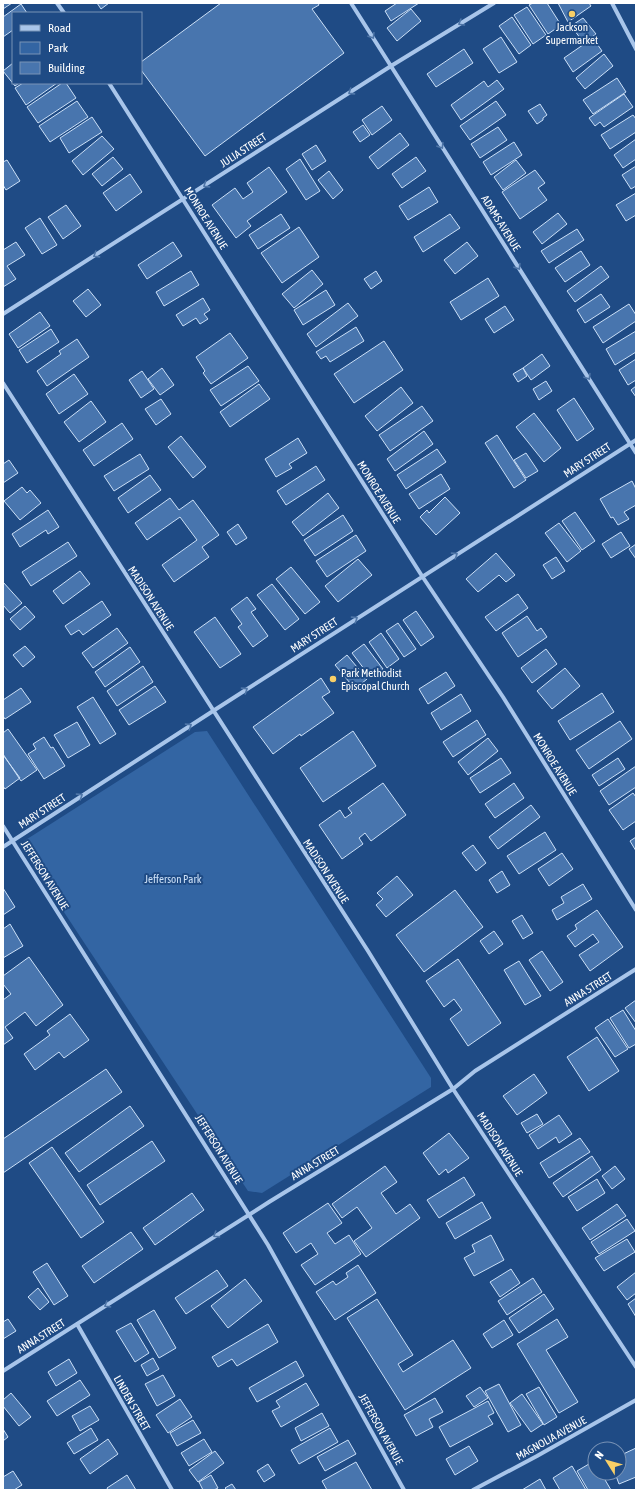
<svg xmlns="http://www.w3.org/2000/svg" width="639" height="1493" viewBox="0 0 639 1493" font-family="'Asap Condensed',sans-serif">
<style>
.green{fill:#3365a3}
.building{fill:#4875ae;stroke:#cce0f7}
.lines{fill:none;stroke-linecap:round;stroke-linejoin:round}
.street{stroke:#a8c5ea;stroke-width:4}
.oneway{stroke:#4f76a8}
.poi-dot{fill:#f8cf67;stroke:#1f4b85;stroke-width:1.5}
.labels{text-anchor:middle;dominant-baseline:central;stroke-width:4;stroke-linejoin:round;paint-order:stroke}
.poi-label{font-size:11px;fill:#fff;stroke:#1f4b85}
.street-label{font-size:11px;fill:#fff;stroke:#1f4b85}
.park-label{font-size:11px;fill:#cce0f7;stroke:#1f4b85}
</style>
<rect width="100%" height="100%" fill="#1f4b85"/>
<path class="green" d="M 207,731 L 431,1078 L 431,1087 L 262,1193 L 248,1191 L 23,850 L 24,841 L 195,732 Z"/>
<path class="building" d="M 3,3 L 12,3 L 3,9 Z
M 97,3 L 109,3 L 101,9 Z
M 221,3 L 318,3 L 319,5 L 312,9 L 344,53 L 205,156 L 141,70 L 141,62 Z
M 397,3 L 419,3 L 391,21 L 385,11 Z
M 533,3 L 547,3 L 561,25 L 548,34 L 529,5 Z
M 558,3 L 589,3 L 591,6 L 568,22 Z
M 21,4 L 27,13 L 13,13 L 13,30 L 3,37 L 3,17 Z
M 527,7 L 546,35 L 533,44 L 514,15 Z
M 411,9 L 421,21 L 397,41 L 387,28 Z
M 512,17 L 531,45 L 519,54 L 499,26 Z
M 583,18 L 596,34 L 584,43 L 571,26 Z
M 501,37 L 517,62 L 499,73 L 483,49 Z
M 593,38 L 602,51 L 573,72 L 564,58 Z
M 464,49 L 473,63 L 436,87 L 427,74 Z
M 604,54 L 613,66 L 585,89 L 576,78 Z
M 13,63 L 13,83 L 19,83 L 15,86 L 3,71 Z
M 617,78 L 626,92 L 593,114 L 583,100 Z
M 497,80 L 504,89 L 461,120 L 451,105 L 484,81 L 488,87 Z
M 23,83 L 57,83 L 26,105 L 15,88 Z
M 62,83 L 66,83 L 76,98 L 38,123 L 27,107 Z
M 624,94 L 633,107 L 604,127 L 600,122 L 595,126 L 589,118 Z
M 77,101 L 88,117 L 50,142 L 39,126 Z
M 496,101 L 506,115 L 470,140 L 460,126 Z
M 540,104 L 547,115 L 543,118 L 543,120 L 537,124 L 528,111 Z
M 382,106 L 392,120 L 372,135 L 362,120 Z
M 633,115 L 636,119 L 636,132 L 610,149 L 601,135 Z
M 92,117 L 102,132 L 69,153 L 60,138 Z
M 363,125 L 370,135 L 360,142 L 353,132 Z
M 498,127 L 507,140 L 480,158 L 471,144 Z
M 400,133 L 409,145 L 378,169 L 369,157 Z
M 102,136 L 114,149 L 83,175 L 72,161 Z
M 636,139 L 636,159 L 623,168 L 614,155 Z
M 514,142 L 522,155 L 491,175 L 483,162 Z
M 316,145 L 326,161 L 312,170 L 302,154 Z
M 113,157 L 123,169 L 102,186 L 92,174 Z
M 416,157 L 426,171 L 402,188 L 392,174 Z
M 300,159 L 320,191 L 306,200 L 286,169 Z
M 7,160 L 20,181 L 6,190 L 3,185 L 3,162 Z
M 516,160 L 526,173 L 503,190 L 494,177 Z
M 636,166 L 636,186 L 631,189 L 622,175 Z
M 269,167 L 287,192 L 247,221 L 251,226 L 236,238 L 212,205 L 235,188 L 243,199 L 253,192 L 247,183 Z
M 535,170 L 545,183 L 538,188 L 547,200 L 520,219 L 502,192 Z
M 329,171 L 343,190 L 333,199 L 318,180 Z
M 130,174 L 142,192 L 116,211 L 103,193 Z
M 429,187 L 438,202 L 408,220 L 399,206 Z
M 636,193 L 636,215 L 626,221 L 616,205 Z
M 66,205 L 81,226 L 63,239 L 48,217 Z
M 558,213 L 567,224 L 542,244 L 533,232 Z
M 281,214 L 290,228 L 258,249 L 249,235 Z
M 450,214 L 460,228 L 423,252 L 414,237 Z
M 40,218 L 57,245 L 42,254 L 25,228 Z
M 299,227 L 319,257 L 282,283 L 261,253 Z
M 577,229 L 584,240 L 549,263 L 541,251 Z
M 16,242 L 25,255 L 7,266 L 16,279 L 3,287 L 3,250 Z
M 173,242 L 182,256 L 147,279 L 138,265 Z
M 467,242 L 478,256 L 455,274 L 444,260 Z
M 581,251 L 590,265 L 565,282 L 555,268 Z
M 601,266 L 609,277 L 575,302 L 567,291 Z
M 312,270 L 323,284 L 294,308 L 282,294 Z
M 191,271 L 199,285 L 164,306 L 156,292 Z
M 376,271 L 382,281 L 371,289 L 364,279 Z
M 488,278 L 499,296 L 461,320 L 450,302 Z
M 88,289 L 101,305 L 86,317 L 73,301 Z
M 326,290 L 335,305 L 303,325 L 294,310 Z
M 601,294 L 610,307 L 585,323 L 577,310 Z
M 203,298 L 210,310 L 204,314 L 208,319 L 200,324 L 196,318 L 183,326 L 176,315 Z
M 348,303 L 358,316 L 316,347 L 307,334 Z
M 629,304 L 636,315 L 636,321 L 603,343 L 593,327 Z
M 505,306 L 514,320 L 494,333 L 485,319 Z
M 40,312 L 50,326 L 18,348 L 9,334 Z
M 356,327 L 364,341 L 330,362 L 326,356 L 321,359 L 316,352 Z
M 51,329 L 59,342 L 27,363 L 19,350 Z
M 636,331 L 636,352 L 615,365 L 606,349 Z
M 230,333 L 248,358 L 211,384 L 203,373 L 205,371 L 196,357 Z
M 77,339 L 89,357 L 47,386 L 37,371 L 61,354 L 59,351 Z
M 384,341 L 403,370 L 354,403 L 334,374 Z
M 542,354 L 550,366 L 531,380 L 523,368 Z
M 636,359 L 636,380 L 628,385 L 619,370 Z
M 248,366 L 259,381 L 221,406 L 210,390 Z
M 162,368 L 174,385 L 160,395 L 148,379 Z
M 523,368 L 527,376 L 518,382 L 513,374 Z
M 142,371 L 154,389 L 141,398 L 129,380 Z
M 74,374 L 88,394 L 59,414 L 46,394 Z
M 546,381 L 552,391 L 539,400 L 533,389 Z
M 259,384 L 270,399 L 230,427 L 220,412 Z
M 636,386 L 636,397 L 631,390 Z
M 401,387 L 413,403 L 377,431 L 365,416 Z
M 574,398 L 594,429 L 577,441 L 557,410 Z
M 161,399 L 171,414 L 156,425 L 145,409 Z
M 91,401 L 106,422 L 79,442 L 64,422 Z
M 422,406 L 433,421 L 390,451 L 379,435 Z
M 534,413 L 561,448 L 544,462 L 516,427 Z
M 122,423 L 133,439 L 94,466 L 83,450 Z
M 424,431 L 433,444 L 395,471 L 387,459 Z
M 497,435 L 526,480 L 514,488 L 485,443 Z
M 181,436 L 206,467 L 193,478 L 168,447 Z
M 298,438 L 307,453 L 289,464 L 292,468 L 276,477 L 265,459 Z
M 437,449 L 446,462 L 406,489 L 397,475 Z
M 526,453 L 538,471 L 526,478 L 514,460 Z
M 140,454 L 149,469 L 114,491 L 104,476 Z
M 9,460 L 18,473 L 3,483 L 3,464 Z
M 316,466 L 325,480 L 286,505 L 277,491 Z
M 441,474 L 450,489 L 419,509 L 409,494 Z
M 150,475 L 161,490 L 128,513 L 118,498 Z
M 632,481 L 636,489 L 636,505 L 624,512 L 629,519 L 618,525 L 613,517 L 611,518 L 600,499 Z
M 22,487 L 27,493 L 30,490 L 41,503 L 20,520 L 4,501 Z
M 328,493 L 339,508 L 303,536 L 292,522 Z
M 445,497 L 460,513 L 436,535 L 420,517 L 427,510 L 429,513 Z
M 170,498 L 179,510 L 193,500 L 219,535 L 202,547 L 209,557 L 174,582 L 162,565 L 197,540 L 180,517 L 147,540 L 135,523 Z
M 48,510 L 59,527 L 48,534 L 46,530 L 20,547 L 12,534 Z
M 575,512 L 595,541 L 582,550 L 562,521 Z
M 343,515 L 353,531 L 315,556 L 304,540 Z
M 559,523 L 581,551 L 567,562 L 545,533 Z
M 238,524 L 247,538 L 236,545 L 227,532 Z
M 621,532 L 630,546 L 611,558 L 602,544 Z
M 356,535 L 366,551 L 327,577 L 316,561 Z
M 68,542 L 77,556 L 31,586 L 22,572 Z
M 636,544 L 636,559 L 629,549 Z
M 496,553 L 515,575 L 506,582 L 499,575 L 478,592 L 466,579 Z
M 556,557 L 565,571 L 552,579 L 543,565 Z
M 358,559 L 372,575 L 338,602 L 325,586 Z
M 291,567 L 320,602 L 305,614 L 276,579 Z
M 80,571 L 90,584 L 63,604 L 53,591 Z
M 3,582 L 22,603 L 10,613 L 3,605 Z
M 272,584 L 299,619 L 285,630 L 257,595 Z
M 518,594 L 528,608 L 496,631 L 485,617 Z
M 247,597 L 256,609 L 251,612 L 268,636 L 253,647 L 238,627 L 242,624 L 231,609 Z
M 102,601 L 111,615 L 83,635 L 79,630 L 71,635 L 65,626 Z
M 25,606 L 35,617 L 20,630 L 10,619 Z
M 416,611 L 434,637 L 421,646 L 403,620 Z
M 527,616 L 537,631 L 541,628 L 547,637 L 518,657 L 502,633 Z
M 215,617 L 241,654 L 220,668 L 194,632 Z
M 398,623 L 416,649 L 404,657 L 386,631 Z
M 117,628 L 128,643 L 93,668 L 82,653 Z
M 381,633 L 399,659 L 387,668 L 369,642 Z
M 364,644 L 383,669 L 371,678 L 352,653 Z
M 25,646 L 35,657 L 23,667 L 13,655 Z
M 130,647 L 140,662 L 105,687 L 95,672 Z
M 546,649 L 557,664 L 532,683 L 521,668 Z
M 347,655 L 367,679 L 355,689 L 335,665 Z
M 143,666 L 153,682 L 117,706 L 107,691 Z
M 565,668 L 580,686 L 552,709 L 537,691 Z
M 446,672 L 455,686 L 428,704 L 419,689 Z
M 321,678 L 330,692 L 322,697 L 334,713 L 301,736 L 300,734 L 273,754 L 253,727 Z
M 155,686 L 166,702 L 129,725 L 119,710 Z
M 21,688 L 31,702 L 5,719 L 3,716 L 3,700 Z
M 602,693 L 614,712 L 570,740 L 558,721 Z
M 461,694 L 471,711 L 441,730 L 431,713 Z
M 93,697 L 116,734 L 100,744 L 77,707 Z
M 477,720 L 486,735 L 453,757 L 443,742 Z
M 620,721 L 632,739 L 589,769 L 576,750 Z
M 77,722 L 90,745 L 68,758 L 54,735 Z
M 8,729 L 37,770 L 21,781 L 3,754 L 3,733 Z
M 353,731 L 376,766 L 323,802 L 300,768 Z
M 44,737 L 51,748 L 53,747 L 65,766 L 44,779 L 28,754 L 36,749 L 33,744 Z
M 488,738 L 498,751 L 468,775 L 458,762 Z
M 3,755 L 20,778 L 5,789 L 3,786 Z
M 501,758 L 511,773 L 480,793 L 470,778 Z
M 618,758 L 625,769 L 599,786 L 592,775 Z
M 636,766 L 636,787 L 609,805 L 600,791 Z
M 383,783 L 406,815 L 371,841 L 365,833 L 359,838 L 363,844 L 342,859 L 319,825 L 340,810 L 345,818 L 352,813 L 348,808 Z
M 514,783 L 524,798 L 495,818 L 485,804 Z
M 633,793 L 636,797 L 636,821 L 623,830 L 609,810 Z
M 531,805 L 540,817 L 498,849 L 489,837 Z
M 545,832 L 556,850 L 519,874 L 507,856 Z
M 636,837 L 636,851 L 630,841 Z
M 473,845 L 486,863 L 476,871 L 462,853 Z
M 562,853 L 573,869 L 549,886 L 538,869 Z
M 502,871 L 510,885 L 497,893 L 489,880 Z
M 397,876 L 413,895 L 386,917 L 376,905 L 383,899 L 377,893 Z
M 583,884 L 592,899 L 557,920 L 552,910 L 564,903 L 561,897 Z
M 3,888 L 15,907 L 3,915 Z
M 455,890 L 483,927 L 424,972 L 396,935 Z
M 597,910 L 623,947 L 590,971 L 579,955 L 599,942 L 593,934 L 575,947 L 567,936 L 577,929 L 575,925 Z
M 522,915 L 533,933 L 523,939 L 512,921 Z
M 10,924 L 23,946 L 3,958 L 3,929 Z
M 494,931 L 503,944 L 489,954 L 480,941 Z
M 542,951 L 563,982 L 550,991 L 529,960 Z
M 29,957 L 63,1005 L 36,1026 L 25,1012 L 5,1027 L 13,1038 L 3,1045 L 3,1000 L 11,994 L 3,984 L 3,976 Z
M 458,959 L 501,1023 L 468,1046 L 450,1019 L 462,1010 L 454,999 L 444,1007 L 426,981 Z
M 519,961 L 541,996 L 525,1005 L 504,970 Z
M 636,1000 L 636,1023 L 625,1008 Z
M 623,1010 L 636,1031 L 636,1044 L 629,1048 L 610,1018 Z
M 70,1014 L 89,1040 L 64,1058 L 59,1052 L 35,1070 L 24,1054 L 50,1035 L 47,1031 Z
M 608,1019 L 628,1049 L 615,1057 L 595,1028 Z
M 597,1037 L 619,1071 L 589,1091 L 567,1057 Z
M 106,1069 L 122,1092 L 3,1173 L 3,1139 Z
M 534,1074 L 547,1093 L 517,1115 L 503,1096 Z
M 130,1106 L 144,1126 L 79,1172 L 65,1153 Z
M 537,1114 L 543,1124 L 527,1133 L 521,1123 Z
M 559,1115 L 572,1134 L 559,1143 L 556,1137 L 538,1149 L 529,1135 Z
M 449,1133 L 469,1158 L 448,1173 L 446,1169 L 439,1175 L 423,1153 Z
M 580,1138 L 590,1152 L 549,1178 L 540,1163 Z
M 152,1141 L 165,1161 L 100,1205 L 87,1185 Z
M 52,1147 L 104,1222 L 81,1238 L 29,1163 Z
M 592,1156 L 601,1170 L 563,1197 L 553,1183 Z
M 385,1166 L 397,1182 L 381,1193 L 396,1214 L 410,1204 L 420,1218 L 366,1257 L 354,1241 L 372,1228 L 357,1207 L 342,1218 L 332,1204 Z
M 615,1166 L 625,1179 L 612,1189 L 602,1176 Z
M 464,1177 L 475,1195 L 439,1218 L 427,1200 Z
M 597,1179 L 605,1193 L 577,1211 L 568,1197 Z
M 192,1193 L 204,1210 L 155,1245 L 143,1228 Z
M 482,1202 L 491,1218 L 455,1239 L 446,1223 Z
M 328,1203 L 342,1223 L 327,1233 L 335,1244 L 349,1235 L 361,1254 L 315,1285 L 301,1265 L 318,1254 L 311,1243 L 296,1253 L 283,1233 Z
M 617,1204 L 626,1216 L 590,1240 L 582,1228 Z
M 627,1219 L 635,1231 L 599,1254 L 591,1242 Z
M 131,1232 L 143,1249 L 94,1283 L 82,1266 Z
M 491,1235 L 504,1260 L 474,1276 L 464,1258 L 475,1252 L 472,1245 Z
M 627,1239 L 635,1252 L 604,1271 L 595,1258 Z
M 47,1263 L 68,1296 L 54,1305 L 33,1272 Z
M 358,1265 L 376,1293 L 335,1320 L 316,1292 L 333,1281 L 336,1285 L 348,1277 L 346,1273 Z
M 511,1269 L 520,1283 L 500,1297 L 490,1282 Z
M 217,1270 L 228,1286 L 186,1314 L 175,1298 Z
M 636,1272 L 636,1293 L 627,1300 L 617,1287 Z
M 533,1278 L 542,1292 L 507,1315 L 498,1301 Z
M 245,1279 L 262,1301 L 228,1328 L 211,1306 Z
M 38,1288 L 49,1302 L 40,1310 L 28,1297 Z
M 544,1294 L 554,1309 L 519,1333 L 509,1318 Z
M 636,1298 L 636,1317 L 628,1304 Z
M 377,1299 L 413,1355 L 398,1364 L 403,1372 L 453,1340 L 471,1368 L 405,1410 L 347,1318 Z
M 154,1310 L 176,1348 L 159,1358 L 137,1320 Z
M 8,1319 L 16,1331 L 3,1339 L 3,1322 Z
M 557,1319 L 568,1337 L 546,1350 L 578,1402 L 559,1413 L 517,1344 Z
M 504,1320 L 513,1335 L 492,1348 L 483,1334 Z
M 131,1323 L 149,1353 L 135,1362 L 116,1331 Z
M 268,1324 L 278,1342 L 237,1366 L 232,1359 L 218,1367 L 212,1357 Z
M 153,1358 L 159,1369 L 147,1376 L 141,1365 Z
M 69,1359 L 77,1373 L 56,1386 L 48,1372 Z
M 296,1361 L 304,1376 L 257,1402 L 249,1388 Z
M 163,1375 L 175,1396 L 157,1406 L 145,1384 Z
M 80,1380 L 90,1395 L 57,1416 L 47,1401 Z
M 306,1383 L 319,1405 L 281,1427 L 272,1411 L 280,1407 L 276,1401 Z
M 499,1384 L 521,1425 L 508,1432 L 485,1391 Z
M 480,1387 L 488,1398 L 474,1407 L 466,1396 Z
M 539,1387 L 557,1417 L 544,1425 L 526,1394 Z
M 11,1393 L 31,1417 L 19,1426 L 3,1406 L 3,1400 Z
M 522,1394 L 543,1424 L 531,1432 L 510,1403 Z
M 435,1398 L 443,1412 L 429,1419 L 433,1427 L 416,1436 L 404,1415 Z
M 180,1399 L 192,1417 L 168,1433 L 156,1415 Z
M 488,1401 L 494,1413 L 488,1416 L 493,1424 L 450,1447 L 439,1427 Z
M 90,1406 L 99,1420 L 80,1431 L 72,1416 Z
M 322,1413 L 329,1426 L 301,1441 L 295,1428 Z
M 193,1420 L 201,1433 L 177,1446 L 170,1433 Z
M 91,1428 L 98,1440 L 74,1454 L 67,1443 Z
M 330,1428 L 338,1442 L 299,1464 L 291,1450 Z
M 3,1429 L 8,1437 L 3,1441 Z
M 108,1439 L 118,1454 L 90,1474 L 80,1459 Z
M 204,1439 L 212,1452 L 189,1466 L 181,1453 Z
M 348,1440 L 356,1454 L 325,1471 L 317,1457 Z
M 469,1446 L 478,1461 L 455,1475 L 446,1459 Z
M 636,1448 L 636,1477 L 619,1484 L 615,1473 L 619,1473 L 619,1456 Z
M 215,1451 L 224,1463 L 198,1482 L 189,1470 Z
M 594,1461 L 595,1473 L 601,1473 L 611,1490 L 588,1490 L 577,1471 Z
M 356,1462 L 372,1490 L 327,1490 L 322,1481 Z
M 268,1464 L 275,1475 L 264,1482 L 257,1471 Z
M 572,1466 L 586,1490 L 560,1490 L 553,1478 Z
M 13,1471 L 22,1485 L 14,1490 L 3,1490 L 3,1477 Z
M 127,1475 L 136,1490 L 108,1490 L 107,1488 Z
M 211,1475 L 218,1488 L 214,1490 L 203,1490 L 199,1482 Z
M 540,1479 L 546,1490 L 522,1490 Z
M 232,1484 L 236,1490 L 227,1490 L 225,1488 Z"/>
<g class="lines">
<path class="street" d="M 57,3 L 64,13
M 351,3 L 636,453
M 612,3 L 636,49
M 109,83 L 422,576 L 503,697 L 636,910
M 3,314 L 391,66 L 494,3
M 3,383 L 368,951 L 453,1089 L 636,1367
M 3,826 L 268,1245 L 404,1490
M 3,847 L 213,711 L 636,440
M 77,1324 L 172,1490
M 3,1371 L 269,1202 L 453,1089 L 475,1071 L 636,969
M 473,1490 L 537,1456 L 636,1400"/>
</g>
<defs><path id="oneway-chevron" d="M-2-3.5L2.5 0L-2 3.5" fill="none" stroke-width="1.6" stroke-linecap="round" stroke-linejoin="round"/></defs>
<g class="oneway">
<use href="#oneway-chevron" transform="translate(461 23) rotate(149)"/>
<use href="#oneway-chevron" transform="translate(372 36) rotate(58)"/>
<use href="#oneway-chevron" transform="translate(351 92) rotate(147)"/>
<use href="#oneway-chevron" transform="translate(441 146) rotate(58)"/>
<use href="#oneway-chevron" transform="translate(206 185) rotate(147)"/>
<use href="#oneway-chevron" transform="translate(96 255) rotate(148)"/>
<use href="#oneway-chevron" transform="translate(518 267) rotate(58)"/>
<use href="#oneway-chevron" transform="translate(588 377) rotate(58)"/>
<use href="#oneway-chevron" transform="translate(455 555) rotate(-33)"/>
<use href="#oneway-chevron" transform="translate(355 619) rotate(-33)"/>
<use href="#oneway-chevron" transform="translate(245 690) rotate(-33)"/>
<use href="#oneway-chevron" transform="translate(189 726) rotate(-33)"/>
<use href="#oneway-chevron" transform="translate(80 796) rotate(-33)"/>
<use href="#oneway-chevron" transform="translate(216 1235) rotate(148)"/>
<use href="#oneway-chevron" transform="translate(107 1305) rotate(148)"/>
</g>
<g class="poi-dot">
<circle cx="572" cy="14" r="4"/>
<circle cx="333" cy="679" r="4"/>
</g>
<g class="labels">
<g class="poi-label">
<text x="572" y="27">Jackson<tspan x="572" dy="13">Supermarket</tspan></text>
<text x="341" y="673" text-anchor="start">Park Methodist<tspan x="341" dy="13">Episcopal Church</tspan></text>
</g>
<g class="street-label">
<text transform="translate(243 150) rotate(-33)">JULIA STREET</text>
<text transform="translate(206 218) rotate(58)">MONROE AVENUE</text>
<text transform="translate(501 223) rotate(58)">ADAMS AVENUE</text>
<text transform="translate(587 460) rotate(-33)">MARY STREET</text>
<text transform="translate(379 492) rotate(58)">MONROE AVENUE</text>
<text transform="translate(151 598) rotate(57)">MADISON AVENUE</text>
<text transform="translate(314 635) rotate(-33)">MARY STREET</text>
<text transform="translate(555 764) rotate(58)">MONROE AVENUE</text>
<text transform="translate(42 811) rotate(-33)">MARY STREET</text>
<text transform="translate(326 871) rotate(57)">MADISON AVENUE</text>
<text transform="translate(45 875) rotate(58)">JEFFERSON AVENUE</text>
<text transform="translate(588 989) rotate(-32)">ANNA STREET</text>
<text transform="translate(500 1144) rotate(57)">MADISON AVENUE</text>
<text transform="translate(219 1149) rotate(58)">JEFFERSON AVENUE</text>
<text transform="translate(315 1163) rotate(-31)">ANNA STREET</text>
<text transform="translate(41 1336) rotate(-32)">ANNA STREET</text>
<text transform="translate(132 1403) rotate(60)">LINDEN STREET</text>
<text transform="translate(381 1429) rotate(61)">JEFFERSON AVENUE</text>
<text transform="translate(551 1438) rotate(-29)">MAGNOLIA AVENUE</text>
</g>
<g class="park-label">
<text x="173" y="879">Jefferson Park</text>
</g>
</g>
<rect width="639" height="1493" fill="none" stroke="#ffffff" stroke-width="8"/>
<rect x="12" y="12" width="130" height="72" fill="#1f4b85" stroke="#7993b6"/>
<rect x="20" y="25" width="20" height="6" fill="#a8c5ea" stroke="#7993b6"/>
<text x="48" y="32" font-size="12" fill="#ffffff">Road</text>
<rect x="20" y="42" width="20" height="12" fill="#3365a3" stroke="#7993b6"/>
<text x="48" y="52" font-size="12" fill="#ffffff">Park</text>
<rect x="20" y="62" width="20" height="12" fill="#4875ae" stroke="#7993b6"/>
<text x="48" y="72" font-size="12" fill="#ffffff">Building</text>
<g transform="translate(607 1461) rotate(307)"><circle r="19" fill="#1f4b85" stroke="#7993b6"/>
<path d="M0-3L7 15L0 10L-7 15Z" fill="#f8cf67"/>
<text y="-6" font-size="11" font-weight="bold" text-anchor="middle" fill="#ffffff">N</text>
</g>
</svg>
